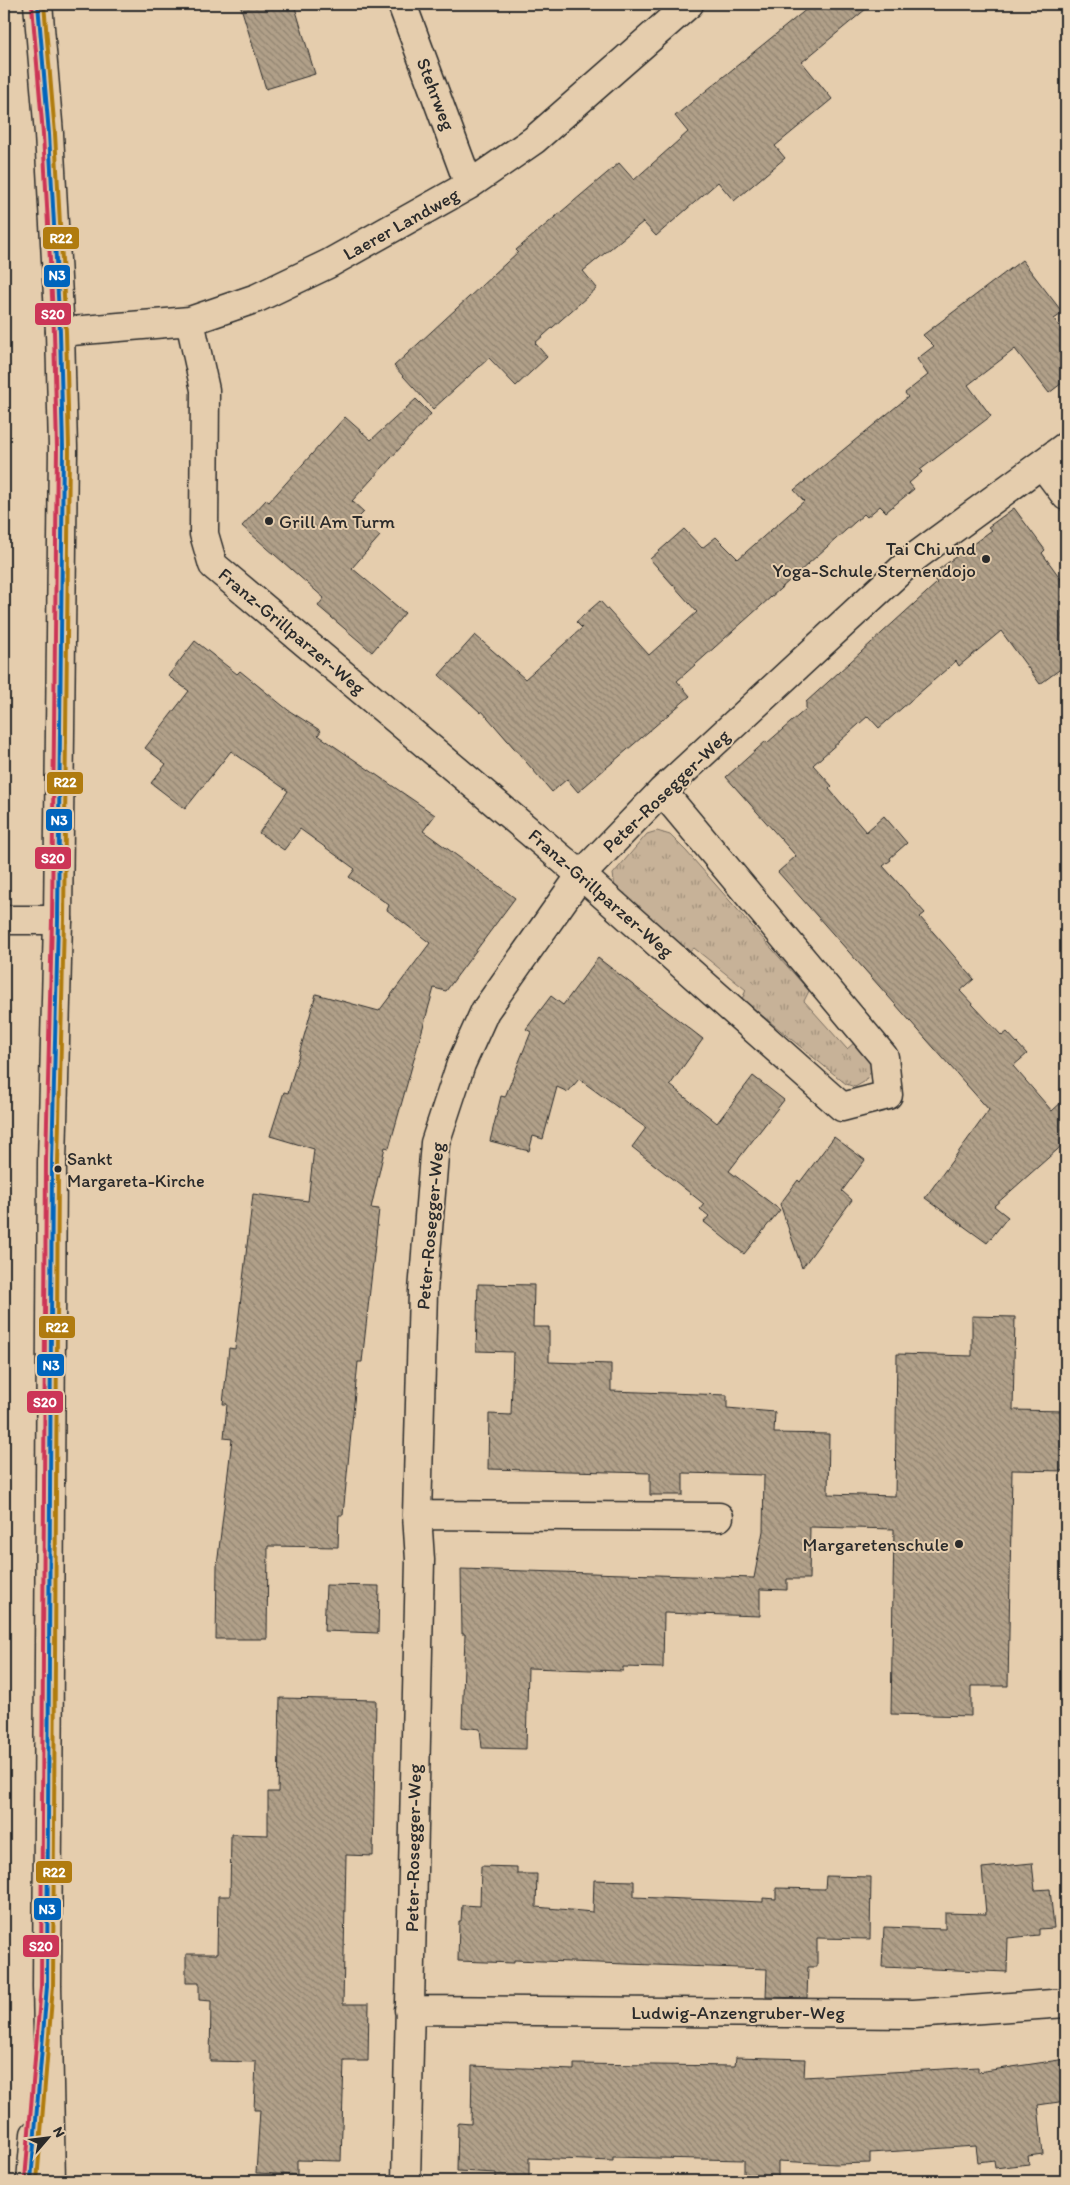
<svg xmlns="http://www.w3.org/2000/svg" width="1070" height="2185" viewBox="0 0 1070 2185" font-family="Itim,sans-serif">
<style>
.grass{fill:url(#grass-tufts);stroke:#796e62}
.building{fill:url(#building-back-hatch);stroke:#2b2b2b}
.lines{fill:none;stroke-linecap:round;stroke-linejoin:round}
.street-casing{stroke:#2b2b2b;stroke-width:31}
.secondary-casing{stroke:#2b2b2b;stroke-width:31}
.street{stroke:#e5cdad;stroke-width:28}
.secondary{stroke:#e5cdad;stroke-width:28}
.bus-1-casing{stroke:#e5cdad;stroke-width:8}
.bus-2-casing{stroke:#e5cdad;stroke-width:8}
.bus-3-casing{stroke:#e5cdad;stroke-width:8}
.bus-1{stroke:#0065bd;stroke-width:4}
.bus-2{stroke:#b07b0f;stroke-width:4}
.bus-3{stroke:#cc3557;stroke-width:4}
.poi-dot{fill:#2b2b2b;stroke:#e5cdad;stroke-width:2}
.labels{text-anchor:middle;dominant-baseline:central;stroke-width:4;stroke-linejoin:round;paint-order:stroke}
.bus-label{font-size:18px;fill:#2b2b2b;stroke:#e5cdad;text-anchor:start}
.street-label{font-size:19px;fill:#2b2b2b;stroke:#e5cdad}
.poi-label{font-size:19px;fill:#2b2b2b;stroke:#e5cdad;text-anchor:end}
.line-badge{stroke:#e5cdad;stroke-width:2}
.badge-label{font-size:14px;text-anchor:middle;font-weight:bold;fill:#fff}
</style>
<defs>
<pattern id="grass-tufts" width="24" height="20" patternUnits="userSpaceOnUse" patternTransform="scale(1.25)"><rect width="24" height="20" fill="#c7b298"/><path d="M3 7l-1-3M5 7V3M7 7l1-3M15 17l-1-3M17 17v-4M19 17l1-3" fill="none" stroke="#a2917c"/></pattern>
<pattern id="building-back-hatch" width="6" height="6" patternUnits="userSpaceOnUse" patternTransform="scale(1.25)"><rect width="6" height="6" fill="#b1a089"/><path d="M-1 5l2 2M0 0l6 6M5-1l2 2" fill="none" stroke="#908370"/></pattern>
</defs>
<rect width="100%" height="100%" fill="#e5cdad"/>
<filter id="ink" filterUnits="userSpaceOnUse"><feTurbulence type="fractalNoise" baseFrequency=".02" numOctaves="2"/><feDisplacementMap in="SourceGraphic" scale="10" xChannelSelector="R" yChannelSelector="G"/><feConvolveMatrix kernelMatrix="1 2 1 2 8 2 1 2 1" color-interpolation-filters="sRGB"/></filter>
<g filter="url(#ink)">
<path class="grass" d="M 657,831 L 670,835 L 686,851 L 809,991 L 804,1001 L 847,1049 L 855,1042 L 868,1057 L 872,1070 L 864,1082 L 855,1087 L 846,1084 L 742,999 L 746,990 L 694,948 L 686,955 L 616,894 L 613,874 L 647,834 Z"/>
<path class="building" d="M 240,4 L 294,4 L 315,74 L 266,89 Z
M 813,4 L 872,4 L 802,62 L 832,99 L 775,146 L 785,158 L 734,201 L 718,182 L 656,236 L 643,222 L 583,271 L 597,288 L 535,343 L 547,357 L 516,386 L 489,358 L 433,409 L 394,366 L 518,252 L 516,250 L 619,163 L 634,180 L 688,132 L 675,116 Z
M 1022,260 L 1063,313 L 1054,319 L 1066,335 L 1066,380 L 1049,393 L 1015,349 L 968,385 L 991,416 L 920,470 L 922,472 L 909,483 L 914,489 L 886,512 L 880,506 L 867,517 L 864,514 L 677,681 L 690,696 L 578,792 L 567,779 L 552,792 L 482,711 L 481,713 L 439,675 L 475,635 L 525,679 L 582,628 L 576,622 L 600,601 L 649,655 L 697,612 L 650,559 L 684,529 L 702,548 L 716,537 L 738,559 L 804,501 L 794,490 L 908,397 L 905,393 L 928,375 L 917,359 L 934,346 L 923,335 Z
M 416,399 L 431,414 L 352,501 L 364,512 L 358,518 L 380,536 L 352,568 L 405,613 L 372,652 L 318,606 L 324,598 L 242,526 L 266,500 L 269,502 L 345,417 L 371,440 Z
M 1014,508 L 1045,550 L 1042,553 L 1066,586 L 1066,665 L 1040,684 L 1001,631 L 959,666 L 956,661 L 879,728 L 868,716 L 813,765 L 832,786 L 829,789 L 866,832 L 884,816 L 907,843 L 890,858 L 891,860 L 883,866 L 925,913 L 920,917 L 974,979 L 960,991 L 1002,1036 L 1007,1032 L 1027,1054 L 1013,1066 L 1052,1111 L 1066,1098 L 1066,1142 L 994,1206 L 1008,1217 L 987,1243 L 925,1198 L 989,1110 L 778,872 L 796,856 L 726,777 L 766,741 L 767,743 L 806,709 L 806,702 L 937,583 L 931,575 L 992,530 L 988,527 Z
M 195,641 L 237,674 L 240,671 L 288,710 L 321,731 L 318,735 L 435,815 L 423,831 L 515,898 L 446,991 L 434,988 L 389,1148 L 385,1147 L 371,1208 L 379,1209 L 362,1362 L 358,1362 L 343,1515 L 339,1515 L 338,1547 L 268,1546 L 267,1639 L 216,1639 L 217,1566 L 232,1439 L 224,1438 L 227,1404 L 223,1404 L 229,1348 L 235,1349 L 253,1194 L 308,1201 L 314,1149 L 270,1136 L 284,1092 L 288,1093 L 316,994 L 379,1011 L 430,943 L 387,910 L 389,905 L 349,877 L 355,869 L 300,829 L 284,850 L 259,833 L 288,791 L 231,751 L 185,809 L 151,783 L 166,764 L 145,748 L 189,691 L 168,676 Z
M 598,958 L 703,1039 L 670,1085 L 717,1123 L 753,1076 L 784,1100 L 729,1171 L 780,1210 L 744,1254 L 704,1222 L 709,1216 L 700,1209 L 704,1204 L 632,1147 L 646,1128 L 579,1079 L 568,1092 L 557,1087 L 543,1139 L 533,1136 L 529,1151 L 490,1141 L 501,1096 L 505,1097 L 531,1032 L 526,1029 L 551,996 L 563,1005 Z
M 834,1137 L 865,1160 L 842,1191 L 852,1200 L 802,1268 L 780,1204 L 798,1180 L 800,1182 Z
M 478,1284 L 534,1285 L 533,1327 L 549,1327 L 549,1362 L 611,1364 L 611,1391 L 727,1395 L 727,1408 L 775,1412 L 774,1433 L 829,1434 L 828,1494 L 895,1496 L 897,1354 L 972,1356 L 972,1316 L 1015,1317 L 1013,1410 L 1066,1411 L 1066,1471 L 1012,1470 L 1008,1686 L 971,1686 L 971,1716 L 891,1714 L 894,1529 L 810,1527 L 809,1579 L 787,1579 L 787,1590 L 760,1589 L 760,1616 L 664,1613 L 663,1668 L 623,1667 L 623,1671 L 528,1668 L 526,1749 L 482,1748 L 480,1729 L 462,1727 L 465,1634 L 462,1634 L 461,1569 L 754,1578 L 763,1531 L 764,1475 L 683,1473 L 683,1495 L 650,1495 L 650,1473 L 488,1469 L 489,1414 L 511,1415 L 513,1352 L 476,1351 Z
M 326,1585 L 379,1586 L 378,1633 L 324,1631 Z
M 280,1698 L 376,1700 L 373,1856 L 346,1855 L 343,2004 L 369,2004 L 368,2061 L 344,2061 L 341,2161 L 297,2160 L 297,2175 L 256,2173 L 260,2110 L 254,2110 L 256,2062 L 210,2061 L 211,2001 L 199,2000 L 199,1983 L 186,1983 L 186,1954 L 217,1954 L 218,1896 L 230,1896 L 231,1834 L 268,1835 L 268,1792 L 278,1792 Z
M 1032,1863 L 1035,1890 L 1050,1889 L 1054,1928 L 1039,1929 L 1039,1935 L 1008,1938 L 1007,1972 L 882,1967 L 884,1927 L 945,1929 L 945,1913 L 986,1914 L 982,1868 Z
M 481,1866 L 517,1867 L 517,1874 L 537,1874 L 536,1907 L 593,1912 L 594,1880 L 634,1881 L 634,1897 L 763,1902 L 763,1898 L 776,1899 L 776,1888 L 825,1889 L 826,1876 L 871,1877 L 870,1939 L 817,1938 L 817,1967 L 808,1967 L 807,1998 L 766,1997 L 767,1969 L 514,1960 L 514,1963 L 458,1961 L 459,1921 L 461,1921 L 462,1905 L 480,1906 Z
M 736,2057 L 805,2059 L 804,2077 L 978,2067 L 978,2072 L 1066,2059 L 1066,2101 L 1038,2105 L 1043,2154 L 1028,2156 L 1029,2164 L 995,2168 L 994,2160 L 978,2162 L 976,2146 L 870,2153 L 870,2163 L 836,2164 L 778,2161 L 778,2177 L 744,2176 L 744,2160 L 613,2157 L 613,2161 L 529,2158 L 529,2181 L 496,2181 L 496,2173 L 457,2171 L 458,2123 L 471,2124 L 472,2066 L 574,2070 L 574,2064 L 735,2066 Z"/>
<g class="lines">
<defs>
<path id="street" d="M 402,4 L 469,185
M 190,321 L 205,390 L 204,534 L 213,565 L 581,875 L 842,1107 L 888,1095 L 884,1057 L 662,791
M 60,332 L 190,321 L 257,298 L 328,264 L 469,185 L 534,140 L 689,4
M 1042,464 L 1066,496
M 4,920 L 58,920
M 417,1515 L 719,1517
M 409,2010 L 914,2014 L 1066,2003
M 406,2181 L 420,1560 L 417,1515 L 423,1291 L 435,1143 L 461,1064 L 485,1011 L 581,875 L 662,791 L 915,557 L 1066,446"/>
<path id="secondary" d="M 38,4 L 49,134 L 60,332 L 63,448 L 58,920 L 52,1162 L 47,1986 L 51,2181
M 31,2181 L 35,2134"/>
</defs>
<use href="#street" class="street-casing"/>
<use href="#secondary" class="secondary-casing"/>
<use href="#street" class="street"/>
<use href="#secondary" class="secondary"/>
<defs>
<path id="bus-1" d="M 31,2181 L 47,1986 L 52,1162 L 58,920 L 63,448 L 60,332 L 49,134 L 38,4"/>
<path id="bus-2" d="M 37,2181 L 53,1986 L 58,1162 L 64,920 L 69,448 L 66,332 L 55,134 L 44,4"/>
<path id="bus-3" d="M 25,2180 L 41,1986 L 46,1162 L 52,920 L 57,448 L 54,332 L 43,134 L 32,5"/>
</defs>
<use href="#bus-1" class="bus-1-casing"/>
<use href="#bus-2" class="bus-2-casing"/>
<use href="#bus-3" class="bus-3-casing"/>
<use href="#bus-1" class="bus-1"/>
<use href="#bus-2" class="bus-2"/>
<use href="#bus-3" class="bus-3"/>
</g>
</g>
<g class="poi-dot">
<circle cx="269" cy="521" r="5"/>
<circle cx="986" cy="559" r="5"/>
<circle cx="58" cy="1169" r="4.5"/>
<circle cx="959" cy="1544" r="5"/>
</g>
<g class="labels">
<g class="bus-label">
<text x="67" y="1159">Sankt<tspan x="67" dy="22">Margareta-Kirche</tspan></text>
</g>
<g class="street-label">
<text transform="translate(436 94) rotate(69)">Stehrweg</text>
<text transform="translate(401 224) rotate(-29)">Laerer Landweg</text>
<text transform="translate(292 631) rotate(40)">Franz-Grillparzer-Weg</text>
<text transform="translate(666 791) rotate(-44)">Peter-Rosegger-Weg</text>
<text transform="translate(601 893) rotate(41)">Franz-Grillparzer-Weg</text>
<text transform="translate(430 1226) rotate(-85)">Peter-Rosegger-Weg</text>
<text transform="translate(413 1848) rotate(-89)">Peter-Rosegger-Weg</text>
<text x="738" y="2012">Ludwig-Anzengruber-Weg</text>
</g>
<g class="poi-label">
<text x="279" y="521" text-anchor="start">Grill Am Turm</text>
<text x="976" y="548">Tai Chi und<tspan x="976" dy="22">Yoga-Schule Sternendojo</tspan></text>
<text x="949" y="1544">Margaretenschule</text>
</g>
</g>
<g class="line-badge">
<rect x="42" y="226" width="38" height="24" rx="5" fill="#b07b0f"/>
<rect x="43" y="264" width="28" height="24" rx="5" fill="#0065bd"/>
<rect x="34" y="302" width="38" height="24" rx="5" fill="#cc3557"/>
<rect x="46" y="771" width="38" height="24" rx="5" fill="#b07b0f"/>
<rect x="45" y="808" width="28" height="24" rx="5" fill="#0065bd"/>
<rect x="34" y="846" width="38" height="24" rx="5" fill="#cc3557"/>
<rect x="38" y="1315" width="38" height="24" rx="5" fill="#b07b0f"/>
<rect x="36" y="1353" width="29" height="24" rx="5" fill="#0065bd"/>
<rect x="26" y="1390" width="38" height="24" rx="5" fill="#cc3557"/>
<rect x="35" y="1860" width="38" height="24" rx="5" fill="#b07b0f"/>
<rect x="33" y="1897" width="29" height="24" rx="5" fill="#0065bd"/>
<rect x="22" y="1934" width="38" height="24" rx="5" fill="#cc3557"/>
</g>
<g class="badge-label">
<text x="61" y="243">R22</text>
<text x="57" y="280">N3</text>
<text x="53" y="319">S20</text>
<text x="65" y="787">R22</text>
<text x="59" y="825">N3</text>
<text x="53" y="863">S20</text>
<text x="57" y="1332">R22</text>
<text x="51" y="1370">N3</text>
<text x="45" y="1407">S20</text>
<text x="54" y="1877">R22</text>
<text x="47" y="1914">N3</text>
<text x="41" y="1951">S20</text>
</g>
<rect width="1070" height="2185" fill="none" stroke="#e5cdad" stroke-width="20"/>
<rect x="10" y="10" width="1050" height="2165" fill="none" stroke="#2b2b2b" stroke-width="2" filter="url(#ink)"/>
<g transform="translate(48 2138) rotate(62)" stroke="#e5cdad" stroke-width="4" paint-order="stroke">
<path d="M0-4L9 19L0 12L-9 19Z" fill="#2b2b2b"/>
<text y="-8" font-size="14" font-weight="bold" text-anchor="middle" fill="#2b2b2b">N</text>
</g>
</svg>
